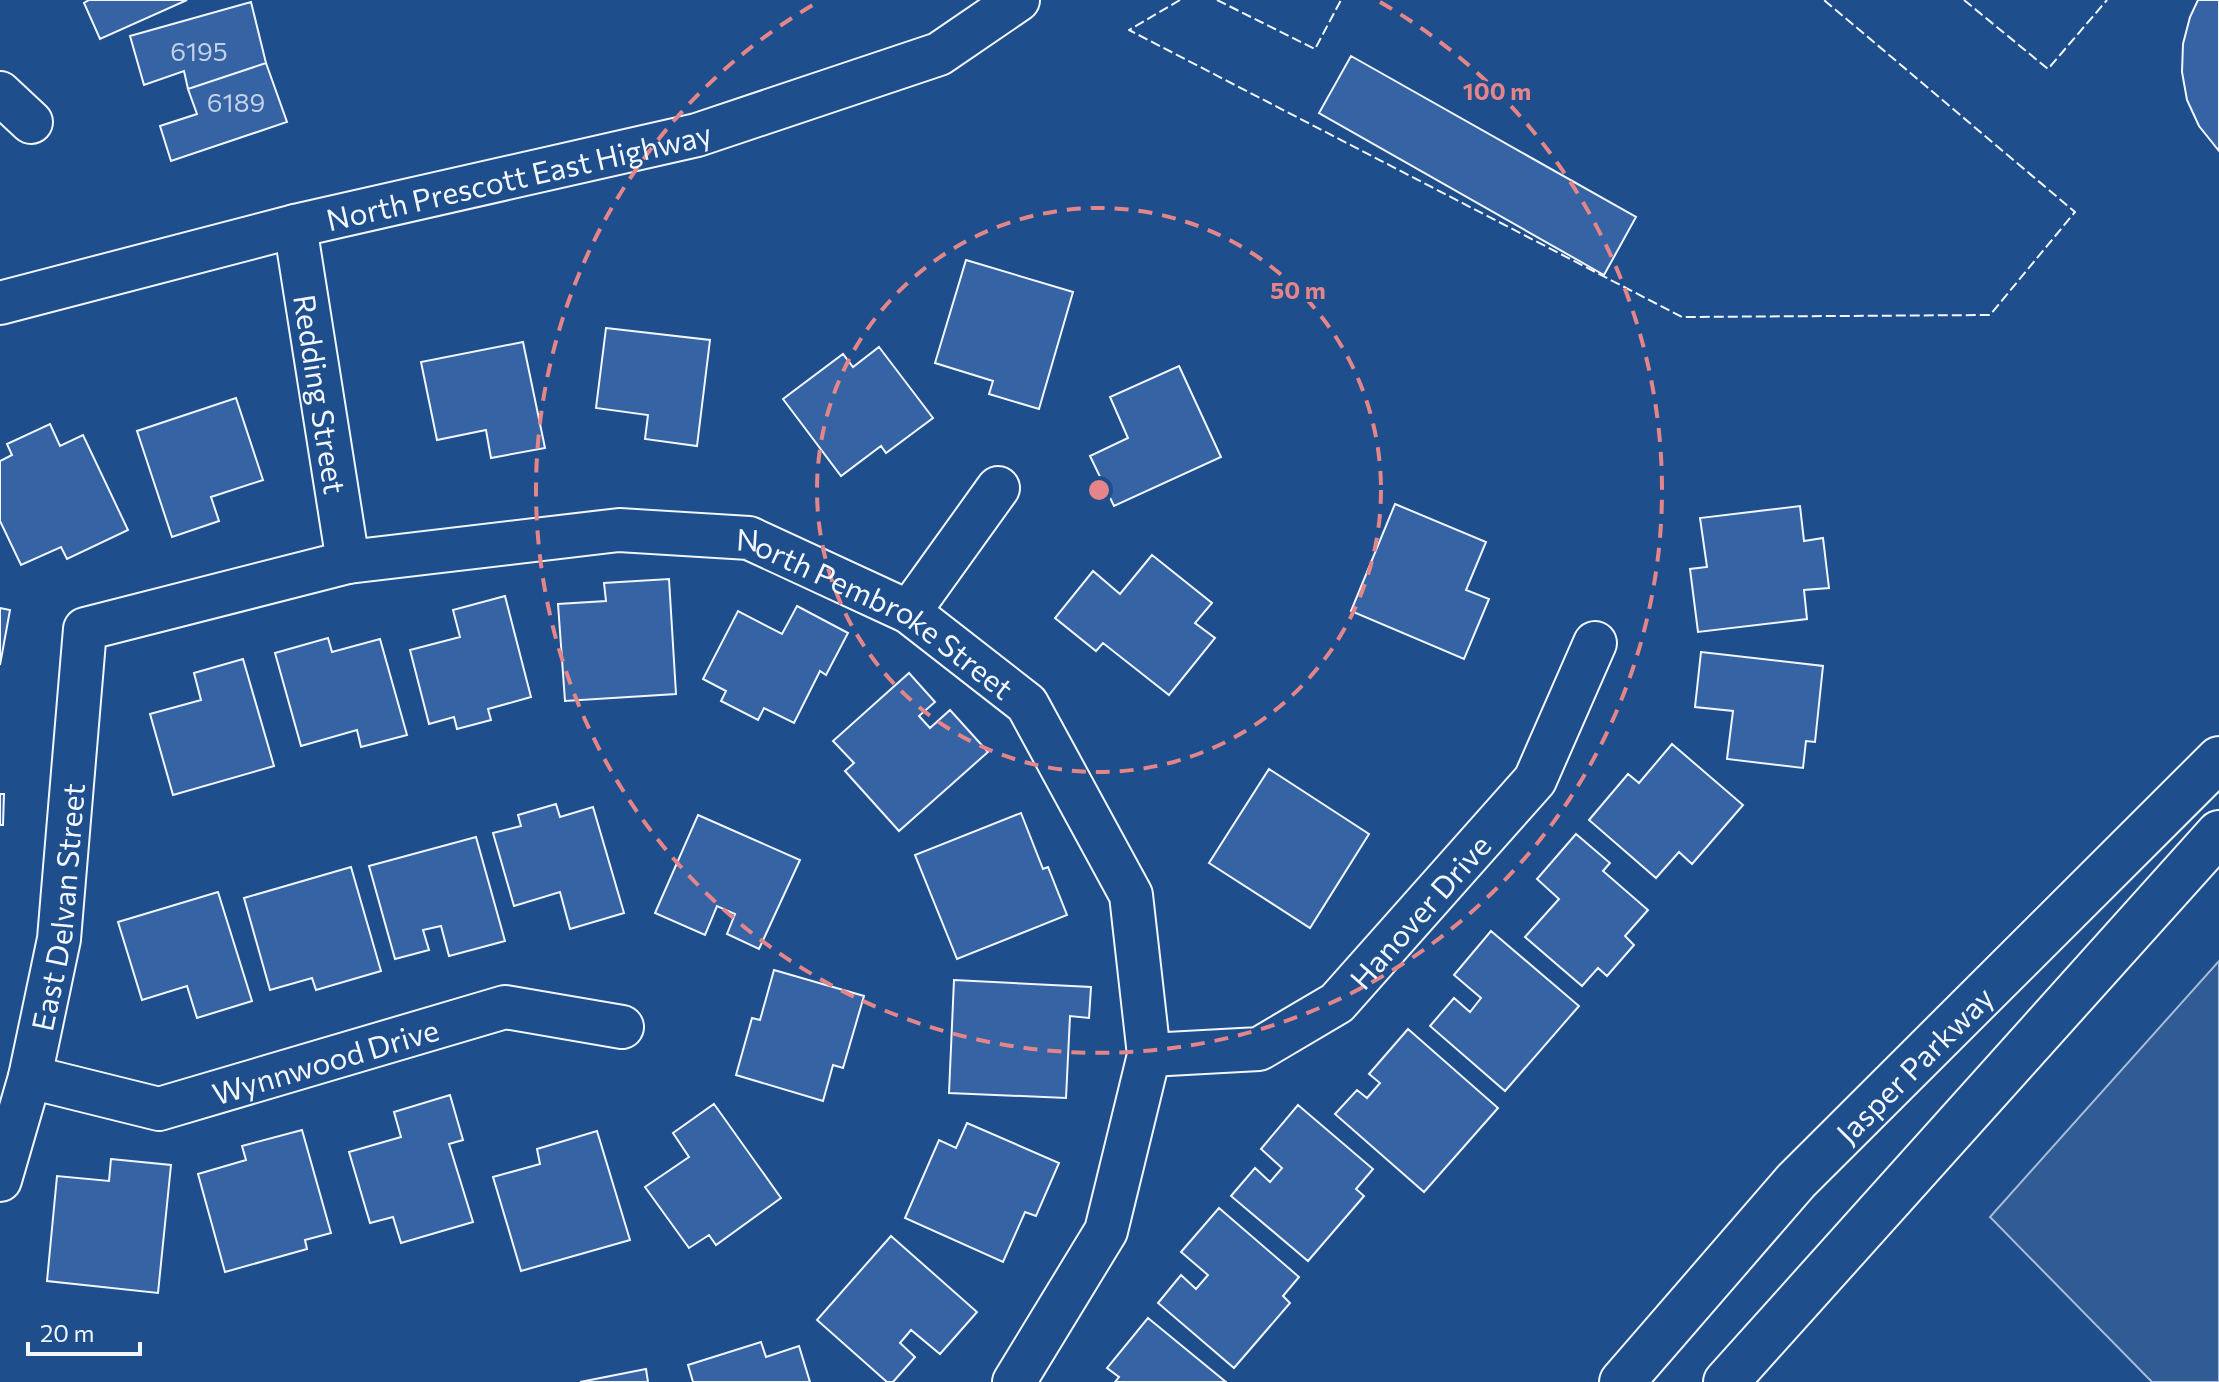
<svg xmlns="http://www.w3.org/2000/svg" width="2219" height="1382" viewBox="0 0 2219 1382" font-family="Commissioner,sans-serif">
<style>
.built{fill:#305b95;stroke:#a8bbd7;stroke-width:2}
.building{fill:#3563a3;stroke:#f2f6ff;stroke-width:2}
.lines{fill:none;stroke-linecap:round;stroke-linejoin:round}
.minor-casing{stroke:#f2f6ff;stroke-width:46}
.major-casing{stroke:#f2f6ff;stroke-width:48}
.minor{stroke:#1f4e8c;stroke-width:42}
.major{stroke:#1f4e8c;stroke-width:44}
.fence{stroke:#f2f6ff;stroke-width:2;stroke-dasharray:10 4;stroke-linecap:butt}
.ring{fill:none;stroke:#e38589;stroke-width:4;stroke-dasharray:14 10}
.labels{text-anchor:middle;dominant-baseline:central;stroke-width:6;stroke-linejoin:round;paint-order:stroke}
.number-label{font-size:26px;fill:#c3d1e8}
.street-label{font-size:30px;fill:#f2f6ff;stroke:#1f4e8c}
.centre{fill:#e38589;stroke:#1f4e8c;stroke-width:4}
.ring-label{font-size:24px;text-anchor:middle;font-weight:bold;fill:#e38589;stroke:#1f4e8c;stroke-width:6;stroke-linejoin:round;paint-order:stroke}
</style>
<rect width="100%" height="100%" fill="#1f4e8c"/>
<path class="built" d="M 2219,961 L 2219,1382 L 2152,1382 L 1990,1217 Z"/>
<path class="building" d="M 89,0 L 187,0 L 100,39 L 84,3 Z
M 2198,0 L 2219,0 L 2219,151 L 2199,126 L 2187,100 L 2182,72 L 2183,44 L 2190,17 Z
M 251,2 L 266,63 L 188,89 L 184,71 L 144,85 L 130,36 Z
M 1351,56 L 1636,217 L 1604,275 L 1319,113 Z
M 266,63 L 287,122 L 171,161 L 160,126 L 197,114 L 188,89 Z
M 966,260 L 1073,292 L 1039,409 L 989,394 L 993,381 L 935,363 Z
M 606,328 L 710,340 L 697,446 L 645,439 L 648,415 L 596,408 Z
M 523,342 L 545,448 L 491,458 L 486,430 L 437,440 L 421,362 Z
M 879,347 L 933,418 L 886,453 L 881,446 L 841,476 L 783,399 L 843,354 L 853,367 Z
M 1179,366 L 1221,457 L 1114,506 L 1090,456 L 1128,438 L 1110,397 Z
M 236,398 L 263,480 L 211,497 L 219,521 L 172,537 L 137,431 Z
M 50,424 L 60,446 L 83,435 L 128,530 L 67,559 L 61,547 L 21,565 L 0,521 L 0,461 L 12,455 L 7,444 Z
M 1395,504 L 1486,542 L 1466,590 L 1489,599 L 1464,659 L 1351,611 Z
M 1800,506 L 1804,541 L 1823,538 L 1829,588 L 1804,590 L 1807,619 L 1698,632 L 1690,569 L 1707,567 L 1700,518 Z
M 1152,555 L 1212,603 L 1195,623 L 1215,638 L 1169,695 L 1103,643 L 1096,651 L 1055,618 L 1093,571 L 1120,594 Z
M 669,579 L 676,694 L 565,701 L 558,604 L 606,601 L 604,583 Z
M 505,596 L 531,697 L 488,709 L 491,720 L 457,729 L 454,717 L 429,724 L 410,650 L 460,637 L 453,610 Z
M 797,606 L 848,633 L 826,675 L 820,671 L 794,723 L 764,708 L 758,720 L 721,701 L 726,691 L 703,679 L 738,611 L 782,634 Z
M 0,608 L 10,610 L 0,665 Z
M 328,638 L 332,652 L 380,639 L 407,735 L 361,747 L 357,730 L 301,746 L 275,653 Z
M 1701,652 L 1823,666 L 1815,742 L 1806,741 L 1803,768 L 1727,759 L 1733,711 L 1695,707 Z
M 243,659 L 274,766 L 173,795 L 150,714 L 201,700 L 194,673 Z
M 909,673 L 935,702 L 919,716 L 930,728 L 950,710 L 988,752 L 899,831 L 845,771 L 854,763 L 833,741 Z
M 1672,744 L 1743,805 L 1692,864 L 1679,852 L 1656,878 L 1589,820 L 1628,774 L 1639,783 Z
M 1269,769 L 1369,834 L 1310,928 L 1209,863 Z
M 0,794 L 4,794 L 3,825 L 0,825 Z
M 556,804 L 560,817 L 593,807 L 624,913 L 570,929 L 560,892 L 514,906 L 493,833 L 521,826 L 518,815 Z
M 1021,813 L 1043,869 L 1048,867 L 1067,915 L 957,959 L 915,855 Z
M 698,815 L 800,860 L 759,949 L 727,934 L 735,914 L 717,906 L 705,935 L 655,913 Z
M 1576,834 L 1610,863 L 1603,871 L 1648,910 L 1625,936 L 1634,945 L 1607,976 L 1598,968 L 1582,986 L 1525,937 L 1559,899 L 1537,879 Z
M 476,837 L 505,941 L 449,956 L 441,926 L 423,930 L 429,950 L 395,959 L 369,866 Z
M 351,867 L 381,971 L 316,990 L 312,978 L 270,990 L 244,898 Z
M 218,892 L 252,1001 L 197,1018 L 187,986 L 142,1000 L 118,922 Z
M 1491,931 L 1579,1006 L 1505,1091 L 1430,1026 L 1454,998 L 1470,1012 L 1481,998 L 1454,975 Z
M 774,970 L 864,996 L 843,1068 L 833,1065 L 823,1101 L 736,1075 L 752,1018 L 760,1020 Z
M 954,980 L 1091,987 L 1089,1018 L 1070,1016 L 1066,1098 L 949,1093 Z
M 1408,1029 L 1498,1108 L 1424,1192 L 1335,1114 L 1357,1090 L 1367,1098 L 1380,1083 L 1369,1074 Z
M 450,1095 L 463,1140 L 449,1144 L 473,1222 L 401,1243 L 393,1217 L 370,1223 L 349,1152 L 401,1137 L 394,1112 Z
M 714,1104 L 781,1198 L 716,1245 L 709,1235 L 689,1248 L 645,1187 L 689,1157 L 673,1133 Z
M 1298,1105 L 1373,1169 L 1356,1189 L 1364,1196 L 1308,1261 L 1231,1196 L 1255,1168 L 1270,1182 L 1282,1168 L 1261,1149 Z
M 967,1123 L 1059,1163 L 1036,1216 L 1025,1212 L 1003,1262 L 905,1218 L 939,1140 L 956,1148 Z
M 302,1130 L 331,1233 L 305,1240 L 307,1249 L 225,1272 L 198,1174 L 246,1160 L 242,1146 Z
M 597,1131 L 630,1240 L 521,1271 L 493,1177 L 540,1164 L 537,1149 Z
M 111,1159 L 171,1165 L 158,1293 L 47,1281 L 57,1176 L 109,1181 Z
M 1219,1208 L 1299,1277 L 1283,1296 L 1290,1303 L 1234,1368 L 1158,1303 L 1181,1275 L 1196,1289 L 1208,1275 L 1181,1252 Z
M 891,1236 L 977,1312 L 940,1354 L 911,1330 L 900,1343 L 915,1357 L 893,1382 L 887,1382 L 817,1320 Z
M 1148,1318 L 1226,1382 L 1115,1382 L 1119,1377 L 1107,1368 Z
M 761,1342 L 766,1357 L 799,1346 L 810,1382 L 693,1382 L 688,1365 Z
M 646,1369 L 648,1382 L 580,1382 Z"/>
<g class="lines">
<defs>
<g id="minor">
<path d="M 0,93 L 31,122"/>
<path id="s1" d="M 295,226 L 348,562"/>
<path id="s2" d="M 0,303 L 295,226 L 697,135 L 939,54 L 1018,0"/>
<path d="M 909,612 L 998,488"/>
<path id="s3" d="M 1149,1055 L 1259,1049 L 1337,1003 L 1535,780 L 1595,643"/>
<path id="s4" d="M 30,1077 L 159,1109 L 505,1007 L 622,1027"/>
<path id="s5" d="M 0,1180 L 30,1077 L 59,939 L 85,629 L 348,562 L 619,530 L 749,538 L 909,612 L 1027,704 L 1131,895 L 1149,1055 L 1106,1231 L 1014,1382"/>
</g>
<g id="major">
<path id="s6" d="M 1622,1382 L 1796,1181 L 2219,759"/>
<path d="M 1726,1382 L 2219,833"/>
</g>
</defs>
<use href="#minor" class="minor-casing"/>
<use href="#major" class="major-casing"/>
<use href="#minor" class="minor"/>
<use href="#major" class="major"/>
<path class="fence" d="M 1180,0 L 1129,30 L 1682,317 L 1990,315 L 2075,212 L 1824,0
M 1217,0 L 1315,49 L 1341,0
M 1964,0 L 2048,69 L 2107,0"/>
</g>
<g class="ring">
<circle cx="1099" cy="490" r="282"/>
<path d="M1380 2A563 563 0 1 1 818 2"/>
</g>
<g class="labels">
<g class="number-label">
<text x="199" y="50">6195</text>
<text x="236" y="101">6189</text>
</g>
<g class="street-label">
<text stroke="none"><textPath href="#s2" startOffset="534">North Prescott East Highway</textPath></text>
<text stroke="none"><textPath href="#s1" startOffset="170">Redding Street</textPath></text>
<text stroke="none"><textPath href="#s5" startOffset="1380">North Pembroke Street</textPath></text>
<text stroke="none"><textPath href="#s5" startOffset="280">East Delvan Street</textPath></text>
<text stroke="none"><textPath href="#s3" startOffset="324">Hanover Drive</textPath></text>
<text stroke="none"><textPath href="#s4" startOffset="306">Wynnwood Drive</textPath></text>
<text stroke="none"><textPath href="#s6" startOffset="432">Jasper Parkway</textPath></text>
</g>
</g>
<circle cx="1099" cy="490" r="12" class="centre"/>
<g class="ring-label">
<text x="1497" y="100">100 m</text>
<text x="1298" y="299">50 m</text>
</g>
<path d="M28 1342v12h112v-12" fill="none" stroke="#f2f6ff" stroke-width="4"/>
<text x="40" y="1342" font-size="24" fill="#f2f6ff" stroke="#1f4e8c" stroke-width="6" paint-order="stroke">20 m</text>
</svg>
